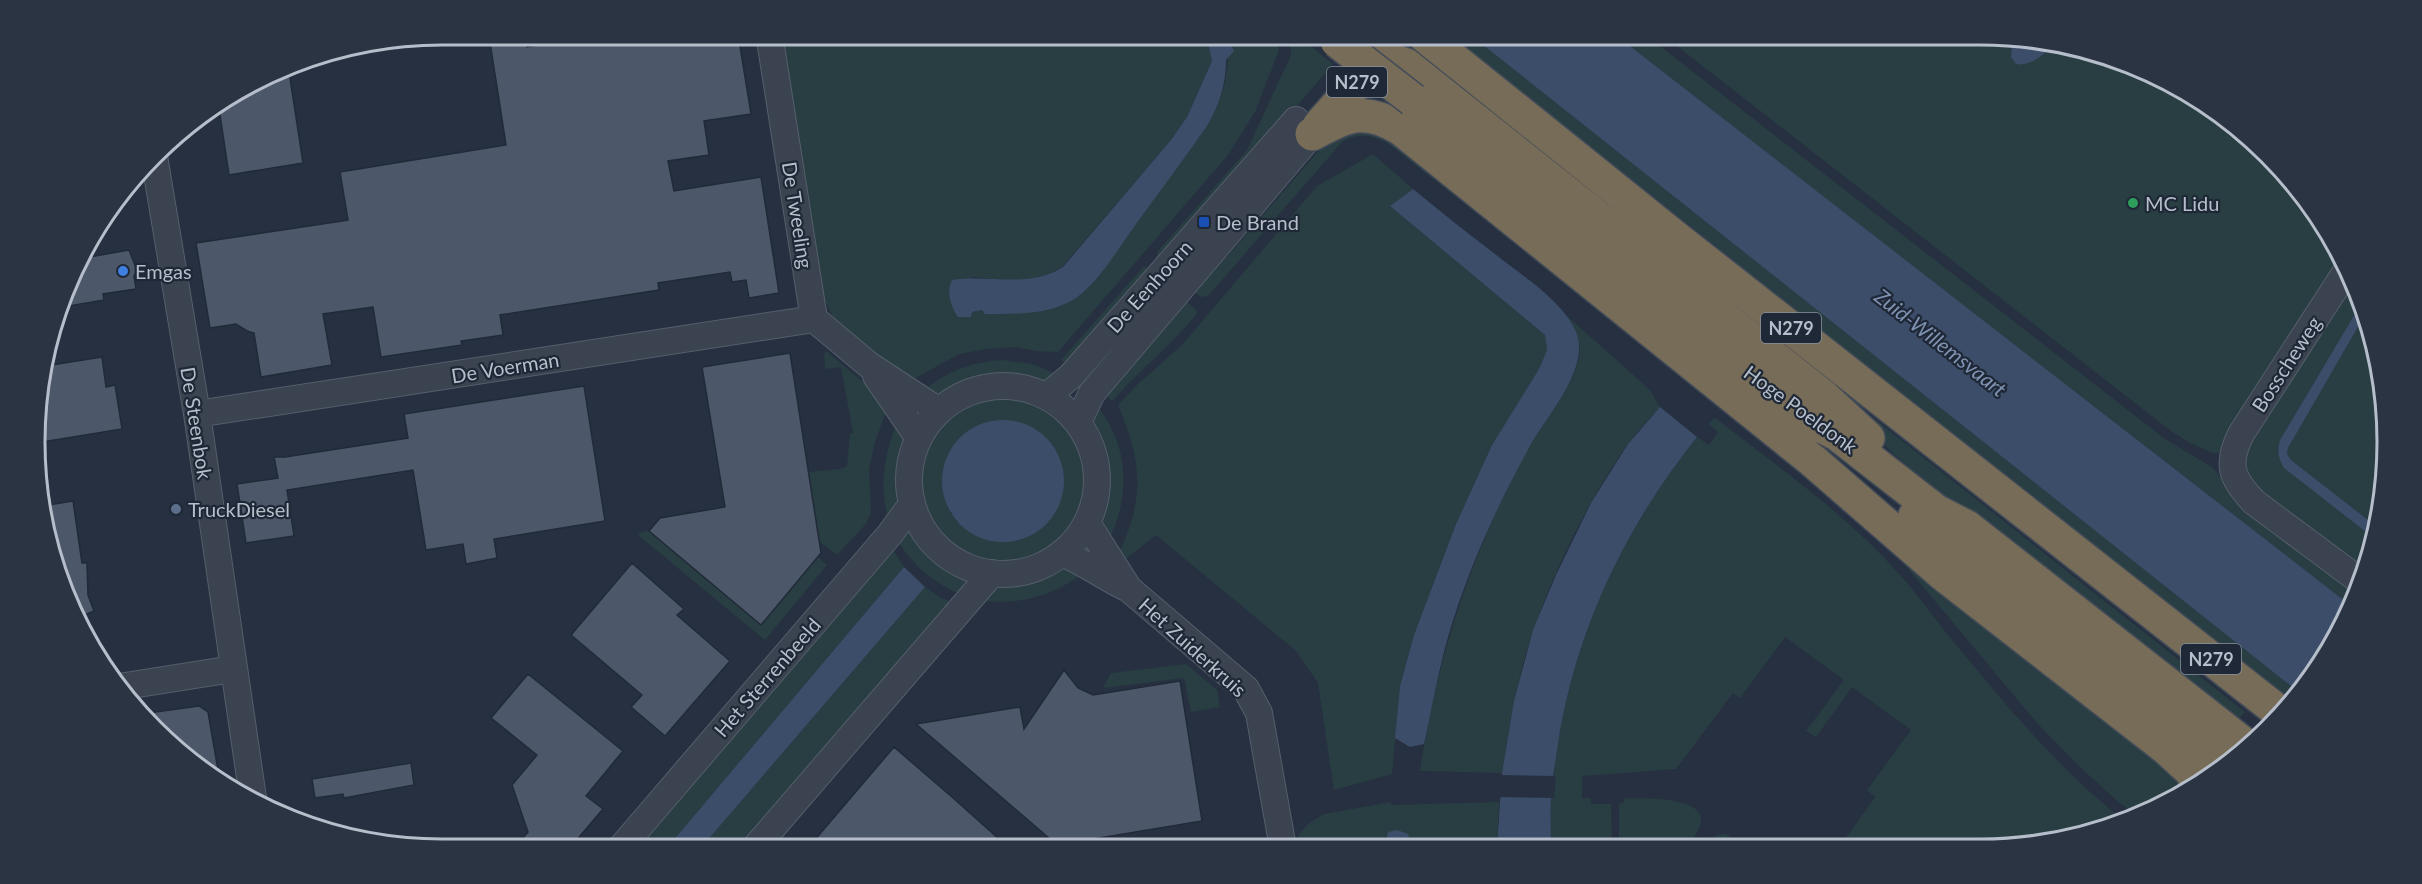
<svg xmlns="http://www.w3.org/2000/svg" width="2422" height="884" viewBox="0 0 2422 884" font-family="Lato,sans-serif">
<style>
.green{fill:#283e42;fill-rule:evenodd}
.water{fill:#3c4d6a}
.pier{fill:#263041}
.building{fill:#4c576a;stroke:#212a38;stroke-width:1.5}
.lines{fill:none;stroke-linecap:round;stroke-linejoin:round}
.minor-casing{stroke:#555e6b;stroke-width:28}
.highway-casing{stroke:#424b58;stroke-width:36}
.minor{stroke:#3b4351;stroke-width:26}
.highway{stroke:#776c58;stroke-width:33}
.highway-bridge-casing{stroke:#424b58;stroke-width:36;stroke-linecap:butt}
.highway-bridge{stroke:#776c58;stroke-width:33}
.leisure-dot{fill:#2e9e5b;stroke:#1f2836;stroke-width:2}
.transit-dot{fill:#1a4fb4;stroke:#1f2836;stroke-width:2}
.shop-dot{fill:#3f7fe0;stroke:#1f2836;stroke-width:2}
.service-dot{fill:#5c6f8a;stroke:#1f2836;stroke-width:2}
.labels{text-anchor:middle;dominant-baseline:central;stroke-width:4.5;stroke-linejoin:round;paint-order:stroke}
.shield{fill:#1f2836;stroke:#89919e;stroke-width:1.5}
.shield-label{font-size:18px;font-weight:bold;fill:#b7becb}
.poi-label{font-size:20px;fill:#b7becb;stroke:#1f2836;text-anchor:start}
.street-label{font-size:20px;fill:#b7becb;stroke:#1f2836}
.water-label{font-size:21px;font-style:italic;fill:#7f92b2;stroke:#1f2836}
.rim{fill:none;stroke:#b7becb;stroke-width:3}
</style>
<rect width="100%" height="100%" fill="#263041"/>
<path class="green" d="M 1980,35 L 2085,48 L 2160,76 L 2228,119 L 2286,173 L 2333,238 L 2343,261 L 2220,452 L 2215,454 L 2190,443 L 2171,431 L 1664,36 Z
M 1617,36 L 1647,36 L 2165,439 L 2212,467 L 2238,498 L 2356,589 L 2350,605 Z
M 1453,37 L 1473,37 L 2296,690 L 2288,701 Z
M 1198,38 C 1207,45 1212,49 1212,61 L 1187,117 L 1171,140 L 1062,267 C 1035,285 1004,280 972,277 L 972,312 L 1083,293 L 1103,270 L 1207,126 C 1216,111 1223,94 1226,76 C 1228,65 1228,54 1230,43 L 1225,38 L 1275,38 L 1278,41 L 1279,50 L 1255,112 L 1228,155 L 1058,352 L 1036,351 L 1016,347 L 987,349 L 959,354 L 914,379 L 901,377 L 835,322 L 819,288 L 780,40 Z
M 1290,38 L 1301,38 L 1333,64 L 1161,264 L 1156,259 L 1158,251 L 1247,150 L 1291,55 Z
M 1430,67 L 2245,712 L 2234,725 L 1942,496 L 1897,457 L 1835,398 Z
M 1365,125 L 1380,129 L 1402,140 L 1825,477 L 1972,614 L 2164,766 L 2176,777 L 2182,793 L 2160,808 L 2137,815 L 2117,801 L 2078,765 L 2036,722 L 1884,540 L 1744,424 L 1389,144 C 1372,135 1359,132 1342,142 L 1208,296 L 1201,297 L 1187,287 L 1205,271 L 1226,258 L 1333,134 L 1349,127 Z
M 1373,154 L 1413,189 L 1390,206 L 1545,335 L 1547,350 L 1539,369 L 1492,445 L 1456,524 L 1414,635 L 1400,686 L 1392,774 L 1334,790 L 1318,683 L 1296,651 L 1156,535 L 1122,562 L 1119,552 C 1146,497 1141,460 1118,405 L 1138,384 L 1182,345 L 1317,186 Z
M 1144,266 L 1152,272 L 1072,367 L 1061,360 Z
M 2351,278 L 2362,302 L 2280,440 L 2278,450 L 2285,468 L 2375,539 L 2363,573 L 2248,483 L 2243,450 Z
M 1184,299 L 1197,311 L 1196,315 C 1170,346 1139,371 1112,401 L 1102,391 Z
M 2366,313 L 2384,388 L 2387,468 L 2377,527 L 2291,460 L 2287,454 L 2288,448 Z
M 1566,315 L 1650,390 L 1660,407 C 1649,420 1636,432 1627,445 C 1588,501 1556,566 1534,629 C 1517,675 1510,725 1502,773 L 1420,771 C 1435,671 1463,580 1507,489 C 1516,470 1526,451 1538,433 C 1552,410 1570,388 1578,362 C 1583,343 1575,330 1566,315 Z
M 826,351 L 868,386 L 886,412 L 875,442 L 869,470 L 871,513 L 865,525 L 837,555 L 819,541 L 808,472 L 840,469 L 847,466 L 850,434 L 853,433 L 841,367 L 825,369 L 824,355 Z
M 1002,360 L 1032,364 L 1061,376 C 1039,389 1016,377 991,380 C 967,382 947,399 923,391 C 947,371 971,362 1002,360 Z
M 999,395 C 1127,402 1108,576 998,567 C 974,565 954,555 938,537 C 904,500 914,436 956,409 C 969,401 983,398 999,395 ZM 952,448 L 1021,540 C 1003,543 993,541 977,533 C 972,531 965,529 961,525 C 938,506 940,472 952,448 Z
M 1095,404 C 1131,445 1131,500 1106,545 L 1099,519 L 1103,504 L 1104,473 L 1093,428 L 1092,418 Z
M 900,417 L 906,433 L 907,445 L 901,470 L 900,501 L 889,524 C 879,485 883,453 900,417 Z
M 1714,417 C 1777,466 1845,513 1898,573 C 1915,591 1929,611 1944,630 C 1999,697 2054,765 2122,819 L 2034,846 L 1840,846 L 1875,797 L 1867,790 L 1911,730 L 1852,687 L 1816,737 L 1806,731 L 1844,680 L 1785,637 L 1740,698 L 1733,693 L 1676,769 L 1582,776 L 1582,798 L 1591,798 L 1591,804 L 1611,804 L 1612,847 L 1551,847 C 1551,830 1550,813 1551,797 C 1551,782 1555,766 1557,751 C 1573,636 1624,528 1697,437 L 1709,445 L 1718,432 L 1709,424 Z
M 909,521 C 924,552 946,570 978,581 L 965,596 C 934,584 913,566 895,537 Z
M 649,531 L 761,624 L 818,557 L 827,565 L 765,640 L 638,535 L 641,532 Z
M 889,544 L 904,567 L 666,849 L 627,849 Z
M 1065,568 L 1085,572 C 1052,597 1018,606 977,600 L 997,586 L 1029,581 L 1056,569 Z
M 925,587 L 940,597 L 958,605 L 742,849 L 700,849 Z
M 1186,664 L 1217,690 L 1220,707 L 1191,712 L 1184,678 L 1103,688 L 1111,673 Z
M 1624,798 C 1641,799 1704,795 1701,822 C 1700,831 1691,840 1686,847 L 1619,847 L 1619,804 L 1624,802 Z
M 1391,802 L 1391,805 L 1499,802 L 1497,847 L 1412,847 L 1412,846 L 1385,841 L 1385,847 L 1300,848 L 1298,836 L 1308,824 L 1324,814 Z
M 1722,834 L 1726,834 L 1744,847 L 1727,847 L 1721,842 L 1718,847 L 1709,847 L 1716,836 Z"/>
<path class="water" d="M 1617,36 L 2350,605 L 2333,646 L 2296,690 L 1473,37 Z
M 1198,38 L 1225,38 L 1230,43 L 1234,51 L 1226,60 C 1226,84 1219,106 1207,126 C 1183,160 1158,194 1134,227 C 1117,250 1093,292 1067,303 C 1042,315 1013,314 985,314 L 982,310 L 972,312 L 971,317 L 958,317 C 951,307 946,292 952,280 C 990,274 1029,289 1063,267 L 1171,140 L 1187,117 L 1212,61 L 1209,47 Z
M 2020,40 L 2055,44 C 2044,53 2032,67 2016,64 L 2011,57 L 2012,47 Z
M 1413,189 C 1440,211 1467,233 1495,254 C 1520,274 1564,302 1576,332 C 1591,368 1547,415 1530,446 C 1497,506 1467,571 1448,637 C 1438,672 1432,708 1424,744 L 1410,747 L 1395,738 L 1400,686 L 1414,635 L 1456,524 L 1492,445 L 1539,369 L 1547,350 L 1545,335 L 1390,206 Z
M 2362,302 L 2366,313 L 2288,448 L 2287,454 L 2291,460 L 2377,527 L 2375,539 L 2284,468 C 2278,458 2277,451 2280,440 Z
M 1660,407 L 1697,437 C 1624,528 1573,636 1557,751 C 1555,766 1551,782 1551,797 C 1550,813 1551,830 1551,847 L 1497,847 L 1502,773 L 1514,701 L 1533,630 L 1556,575 L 1591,503 L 1628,444 Z
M942 481a61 61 0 1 1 122 0a61 61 0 1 1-122 0Z
M 904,567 L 925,587 L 700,849 L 666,849 Z
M 1397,830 L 1408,834 L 1412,847 L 1385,847 L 1388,832 Z"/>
<path class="pier" d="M 1499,775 L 1556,776 L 1554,798 L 1497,797 Z"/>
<path class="building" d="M 739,40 L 751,114 L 704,121 L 709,155 L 668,161 L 674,191 L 761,177 L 779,293 L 749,298 L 746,280 L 732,282 L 730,272 L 658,283 L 659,290 L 500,315 L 503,335 L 461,341 L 462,345 L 381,357 L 373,307 L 323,314 L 332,365 L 261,377 L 254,333 L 247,331 L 236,324 L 210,328 L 196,243 L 348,220 L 340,172 L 506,145 L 490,42 L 526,41 L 527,47 L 560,41 Z
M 288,65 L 303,163 L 229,175 L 219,108 Z
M 129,250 L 137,270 L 134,276 L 136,289 L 103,294 L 104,300 L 63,307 L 78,259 Z
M 790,353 L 821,553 L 761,625 L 649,531 L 660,518 L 725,507 L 702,367 Z
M 102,357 L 106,387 L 115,385 L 122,429 L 36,443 L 38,389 L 45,366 Z
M 584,386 L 605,521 L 494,539 L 497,558 L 466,564 L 463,544 L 426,550 L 413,470 L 287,490 L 294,536 L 246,543 L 237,484 L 278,478 L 274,457 L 285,457 L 408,438 L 404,414 Z
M 73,501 L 82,563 L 87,563 L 88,595 L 94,611 L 80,617 L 48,547 L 42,506 Z
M 632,563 L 684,609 L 677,615 L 730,661 L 665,736 L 631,707 L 642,695 L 571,635 Z
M 1064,670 L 1078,688 L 1093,695 L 1180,681 L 1202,821 L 1057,845 L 916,724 L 1020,707 L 1024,729 Z
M 528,674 L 623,751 L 586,796 L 603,809 L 569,849 L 524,849 L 521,840 L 528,832 L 512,785 L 537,755 L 491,718 Z
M 199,706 L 208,712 L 218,770 L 205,772 L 154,730 L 141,714 Z
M 894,747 L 952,797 L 1009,848 L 807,849 Z
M 411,763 L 414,785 L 344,798 L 343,794 L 315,798 L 312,779 Z"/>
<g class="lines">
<defs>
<path id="minor" d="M 770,40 L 814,319 L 869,365 L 939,411
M 154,156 L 197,414 L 253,798
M 2347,270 L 2241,434 C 2226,464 2231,478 2254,502 L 2360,581
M 876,376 L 918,437
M909 480a94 94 0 1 1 188 0a94 94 0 1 1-188 0Z
M 1048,395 L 1071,376 L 1296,120
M 197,414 L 814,319
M 1079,420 L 1092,393 L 1312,134
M 1087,523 L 1129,589
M 1062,553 C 1086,563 1105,578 1129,589 L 1246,689 L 1259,713 L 1283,848
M 119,687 L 233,669
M 620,849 L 890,534 L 912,504
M 754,849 L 992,573"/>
<path id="highway" d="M 1426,37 L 1680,241 L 2279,712
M 1413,100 L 1811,421 L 1837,434 L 1936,511 L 1967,527 L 2249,748
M 1319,126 L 1373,65 C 1385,58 1393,60 1406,65 L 1824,397 L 1868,438
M 1312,134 C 1347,116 1364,106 1401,129 L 1813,461 L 1944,575 L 2166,748 L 2190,770 L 2198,782
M 1915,516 L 2198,740 L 2216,762 L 2218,769"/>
</defs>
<use href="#minor" class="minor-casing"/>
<use href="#highway" class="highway-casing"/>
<use href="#minor" class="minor"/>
<use href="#highway" class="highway"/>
<defs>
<path id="highway-bridge" d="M 1337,41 L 1413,100"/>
</defs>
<use href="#highway-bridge" class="highway-bridge-casing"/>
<use href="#highway-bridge" class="highway-bridge"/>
</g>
<circle class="leisure-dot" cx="2133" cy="203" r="6"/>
<rect class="transit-dot" x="1198" y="216" width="12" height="12" rx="3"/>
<circle class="shop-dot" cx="123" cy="271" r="6"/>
<circle class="service-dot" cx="176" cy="509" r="6"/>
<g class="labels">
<g class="shield">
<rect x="1327" y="67" width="60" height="30" rx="4.5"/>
<rect x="1761" y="313" width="60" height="30" rx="4.5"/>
<rect x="2181" y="644" width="60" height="30" rx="4.5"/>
</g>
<g class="shield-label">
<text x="1357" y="82">N279</text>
<text x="1791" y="328">N279</text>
<text x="2211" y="659">N279</text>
</g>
<g class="poi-label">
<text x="2145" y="203">MC Lidu</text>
<text x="1216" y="222">De Brand</text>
<text x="135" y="271">Emgas</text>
<text x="188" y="509">TruckDiesel</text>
</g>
<g class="street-label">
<text transform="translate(798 215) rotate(81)">De Tweeling</text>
<text transform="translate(1149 286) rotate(-48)">De Eenhoorn</text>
<text transform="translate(2286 364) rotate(-57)">Bosscheweg</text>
<text transform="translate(505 367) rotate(-9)">De Voerman</text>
<text transform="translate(1801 409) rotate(36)">Hoge Poeldonk</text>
<text transform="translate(197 423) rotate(81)">De Steenbok</text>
<text transform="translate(1193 647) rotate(42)">Het Zuiderkruis</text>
<text transform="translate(767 677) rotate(-49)">Het Sterrenbeeld</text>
</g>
<g class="water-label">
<text transform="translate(1941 342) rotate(38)">Zuid-Willemsvaart</text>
</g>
</g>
<path d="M0 0H2422V884H0ZM442 45H1980A397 397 0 0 1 2377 442V442A397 397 0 0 1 1980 839H442A397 397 0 0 1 45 442V442A397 397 0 0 1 442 45Z" fill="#2b3442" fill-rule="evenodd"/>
<path class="rim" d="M442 45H1980A397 397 0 0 1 2377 442V442A397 397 0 0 1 1980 839H442A397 397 0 0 1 45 442V442A397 397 0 0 1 442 45Z"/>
</svg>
